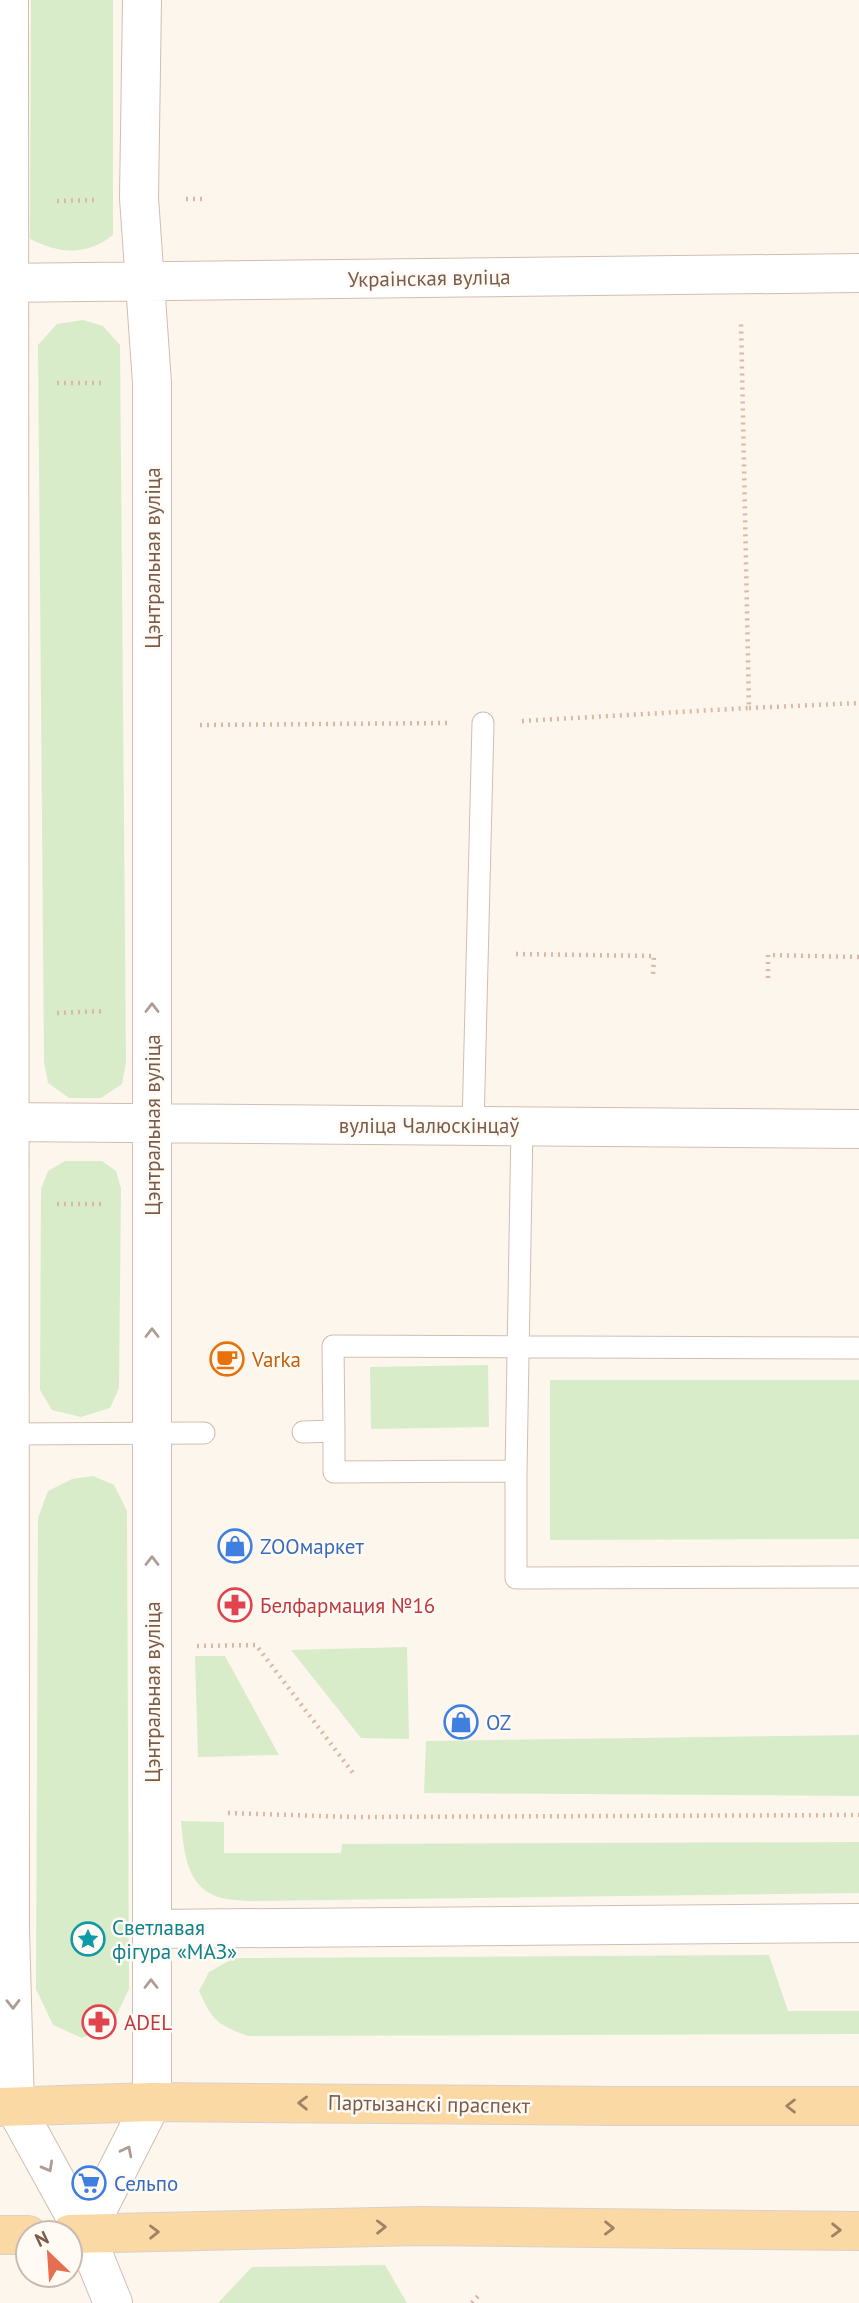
<svg xmlns="http://www.w3.org/2000/svg" width="859" height="2303" viewBox="0 0 859 2303" font-family="'PT Sans',sans-serif">
<style>
.green{fill:#d8ecc9}
.lines{fill:none;stroke-linecap:round;stroke-linejoin:round}
.service-casing{stroke:#d1beb0;stroke-width:23}
.minor-casing{stroke:#d1beb0;stroke-width:40}
.primary-casing{stroke:#dad1cd;stroke-width:40}
.path{stroke:#d9b8a5;stroke-width:4.5;stroke-dasharray:2 5;stroke-linecap:butt}
.service{stroke:#fff;stroke-width:21}
.minor{stroke:#fff;stroke-width:38}
.primary{stroke:#fbd9a5;stroke-width:38}
.oneway{stroke:#af9d94}
.oneway2{stroke:#a18267}
.labels{text-anchor:middle;dominant-baseline:central;stroke-width:5;stroke-linejoin:round;paint-order:stroke}
.street-label{font-size:21px;fill:#7a5c4d;stroke:#fffaf3}
.food-label{font-size:21px;fill:#c56008;stroke:#fffaf3;text-anchor:start}
.shop-label{font-size:21px;fill:#366cbe;stroke:#fffaf3;text-anchor:start}
.health-label{font-size:21px;fill:#be3a42;stroke:#fffaf3;text-anchor:start}
.culture-label{font-size:21px;fill:#0d838f;stroke:#fffaf3;text-anchor:start}
</style>
<rect width="100%" height="100%" fill="#fdf6ec"/>
<path class="green" d="M 31,0 L 113,0 L 113,235 C 86,256 60,254 30,239 Z
M 83,320 L 103,326 L 120,345 L 126,1062 L 122,1084 L 101,1098 L 69,1098 L 48,1083 L 44,1062 L 38,345 L 57,324 Z
M 65,1161 L 102,1161 L 116,1171 L 121,1188 L 119,1388 L 110,1408 L 81,1417 L 52,1410 L 40,1390 L 41,1189 L 48,1171 Z
M 488,1365 L 489,1427 L 371,1429 L 370,1367 Z
M 550,1380 L 859,1380 L 859,1539 L 550,1540 Z
M 93,1476 L 114,1485 L 127,1511 L 129,1989 L 112,2025 L 82,2038 L 53,2025 L 36,1989 L 38,1518 L 48,1491 L 72,1479 Z
M 407,1647 L 409,1739 L 361,1738 L 291,1650 Z
M 195,1656 L 225,1656 L 279,1755 L 198,1757 Z
M 859,1735 L 859,1796 L 424,1793 L 426,1741 Z
M 181,1821 L 224,1822 L 224,1853 L 341,1853 L 342,1844 L 859,1842 L 859,1893 L 248,1901 C 238,1900 225,1900 215,1896 C 185,1883 184,1849 181,1821 Z
M 769,1955 L 788,2011 L 859,2011 L 859,2034 L 248,2036 C 217,2024 213,2022 199,1991 L 209,1972 L 234,1958 Z
M 385,2265 L 407,2303 L 218,2303 L 252,2267 Z"/>
<g class="lines">
<defs>
<path id="service" d="M 473,1126 L 483,723
M 334,1431 L 333,1346 L 859,1348
M 303,1432 L 334,1431 L 334,1472 L 516,1471 L 516,1578 L 859,1577
M 2,1434 L 204,1433
M 516,1471 L 522,1126"/>
<path id="minor" d="M 9,0 L 10,1931 L 15,2107 L 85,2234 L 113,2303
M 0,283 L 859,273
M 0,1122 L 859,1129
M 151,1929 L 859,1923
M 85,2234 L 152,2102 L 152,383 L 139,198 L 142,0"/>
<path id="primary" d="M 0,2107 L 152,2102 L 616,2106 L 859,2106
M 70,2234 L 421,2226 L 859,2231
M 0,2235 L 28,2235"/>
</defs>
<use href="#service" class="service-casing"/>
<use href="#minor" class="minor-casing"/>
<use href="#primary" class="primary-casing"/>
<path class="path" d="M 186,199 L 207,199
M 57,201 L 94,200
M 57,383 L 104,383
M 749,708 L 859,703
M 522,721 L 749,708 L 741,321
M 200,725 L 447,723
M 516,954 L 654,956 L 653,975
M 768,978 L 768,955 L 859,957
M 57,1013 L 104,1011
M 57,1204 L 104,1204
M 197,1646 L 256,1645 L 353,1773
M 228,1813 L 353,1817 L 859,1815
M 472,2303 L 478,2296"/>
<use href="#service" class="service"/>
<use href="#minor" class="minor"/>
<use href="#primary" class="primary"/>
</g>
<defs><path id="oneway-chevron" d="M-2-3.5L2.5 0L-2 3.5" fill="none" stroke-width="1.6" stroke-linecap="round" stroke-linejoin="round" transform="scale(1.75)"/></defs>
<g class="oneway">
<use href="#oneway-chevron" transform="translate(152 1008) rotate(-90)"/>
<use href="#oneway-chevron" transform="translate(152 1333) rotate(-90)"/>
<use href="#oneway-chevron" transform="translate(152 1561) rotate(-90)"/>
<use href="#oneway-chevron" transform="translate(151 1984) rotate(-90)"/>
<use href="#oneway-chevron" transform="translate(13 2004) rotate(89)"/>
<use href="#oneway-chevron" transform="translate(127 2151) rotate(-63)"/>
<use href="#oneway-chevron" transform="translate(48 2167) rotate(61)"/>
</g>
<g class="oneway2">
<use href="#oneway-chevron" transform="translate(303 2103) rotate(-179)"/>
<use href="#oneway-chevron" transform="translate(791 2106) rotate(180)"/>
<use href="#oneway-chevron" transform="translate(381 2227) rotate(-1)"/>
<use href="#oneway-chevron" transform="translate(609 2228) rotate(1)"/>
<use href="#oneway-chevron" transform="translate(836 2230) rotate(1)"/>
<use href="#oneway-chevron" transform="translate(154 2232) rotate(-1)"/>
</g>
<defs>
<symbol id="cafe-ring" viewBox="-11 -11 22 22"><circle r="9.5" fill="#fffaf3" stroke="#e8710a" stroke-width="1.5"/><path d="M-5.5-4.5H6V0H3Q3 3.5 0 3.5H-2.5Q-5.5 3.5-5.5 0ZM3-3.2v2h1.7v-2ZM-6 4.5H4V6H-6Z" fill="#e8710a"/></symbol>
<symbol id="shop-ring" viewBox="-11 -11 22 22"><circle r="9.5" fill="#fffaf3" stroke="#3f7fe0" stroke-width="1.5"/><path d="M-5-2.5h2.3a2.7 3.5 0 0 1 5.4 0H5L5.5 6h-11ZM-1.5-2.5h3a1.5 2.3 0 0 0-3 0Z" fill="#3f7fe0"/></symbol>
<symbol id="pharmacy-ring" viewBox="-11 -11 22 22"><circle r="9.5" fill="#fffaf3" stroke="#e0444e" stroke-width="1.5"/><path d="M-2-6h4v4h4v4h-4v4h-4v-4h-4v-4h4Z" fill="#e0444e"/></symbol>
<symbol id="sight-ring" viewBox="-11 -11 22 22"><circle r="9.5" fill="#fffaf3" stroke="#0f9aa8" stroke-width="1.5"/><path d="M0-6L1.8-2.2L6-1.7L2.9 1.2L3.7 5.4L0 3.3L-3.7 5.4L-2.9 1.2L-6-1.7L-1.8-2.2Z" fill="#0f9aa8"/></symbol>
<symbol id="supermarket-ring" viewBox="-11 -11 22 22"><circle r="9.5" fill="#fffaf3" stroke="#3f7fe0" stroke-width="1.5"/><path d="M-6-5.5h2.5l.6 2H6L4.5 2H-2.5L-4.4-4H-6ZM-1.5 3.2a1.3 1.3 0 1 0 .1 0ZM3 3.2a1.3 1.3 0 1 0 .1 0Z" fill="#3f7fe0"/></symbol>
</defs>
<g fill-rule="evenodd">
<use href="#cafe-ring" x="208" y="1340" width="38" height="38"/>
<use href="#shop-ring" x="216" y="1527" width="38" height="38"/>
<use href="#pharmacy-ring" x="216" y="1586" width="38" height="38"/>
<use href="#shop-ring" x="442" y="1703" width="38" height="38"/>
<use href="#sight-ring" x="69" y="1920" width="38" height="38"/>
<use href="#pharmacy-ring" x="80" y="2003" width="38" height="38"/>
<use href="#supermarket-ring" x="70" y="2164" width="38" height="38"/>
</g>
<g class="labels">
<g class="street-label">
<text transform="translate(429 278) rotate(-1)">Украінская вуліца</text>
<text transform="translate(152 558) rotate(-90)">Цэнтральная вуліца</text>
<text transform="translate(152 1125) rotate(-90)">Цэнтральная вуліца</text>
<text x="429" y="1125">вуліца Чалюскінцаў</text>
<text transform="translate(152 1692) rotate(-90)">Цэнтральная вуліца</text>
<text transform="translate(429 2104) rotate(1)">Партызанскі праспект</text>
</g>
<g class="food-label">
<text x="252" y="1359">Varka</text>
</g>
<g class="shop-label">
<text x="260" y="1546">ZOOмаркет</text>
<text x="486" y="1722">OZ</text>
<text x="114" y="2183">Сельпо</text>
</g>
<g class="health-label">
<text x="260" y="1605">Белфармация №16</text>
<text x="124" y="2022">ADEL</text>
</g>
<g class="culture-label">
<text x="112" y="1927">Светлавая<tspan x="112" dy="24">фігура «МАЗ»</tspan></text>
</g>
</g>
<g transform="translate(49 2254) rotate(335)"><circle r="33" fill="#fffaf3" stroke="#cabbb1" stroke-width="2"/>
<path d="M0-5L12 26L0 18L-12 26Z" fill="#e76f51"/>
<text y="-10" font-size="19" font-weight="bold" text-anchor="middle" fill="#7a5c4d">N</text>
</g>
</svg>
